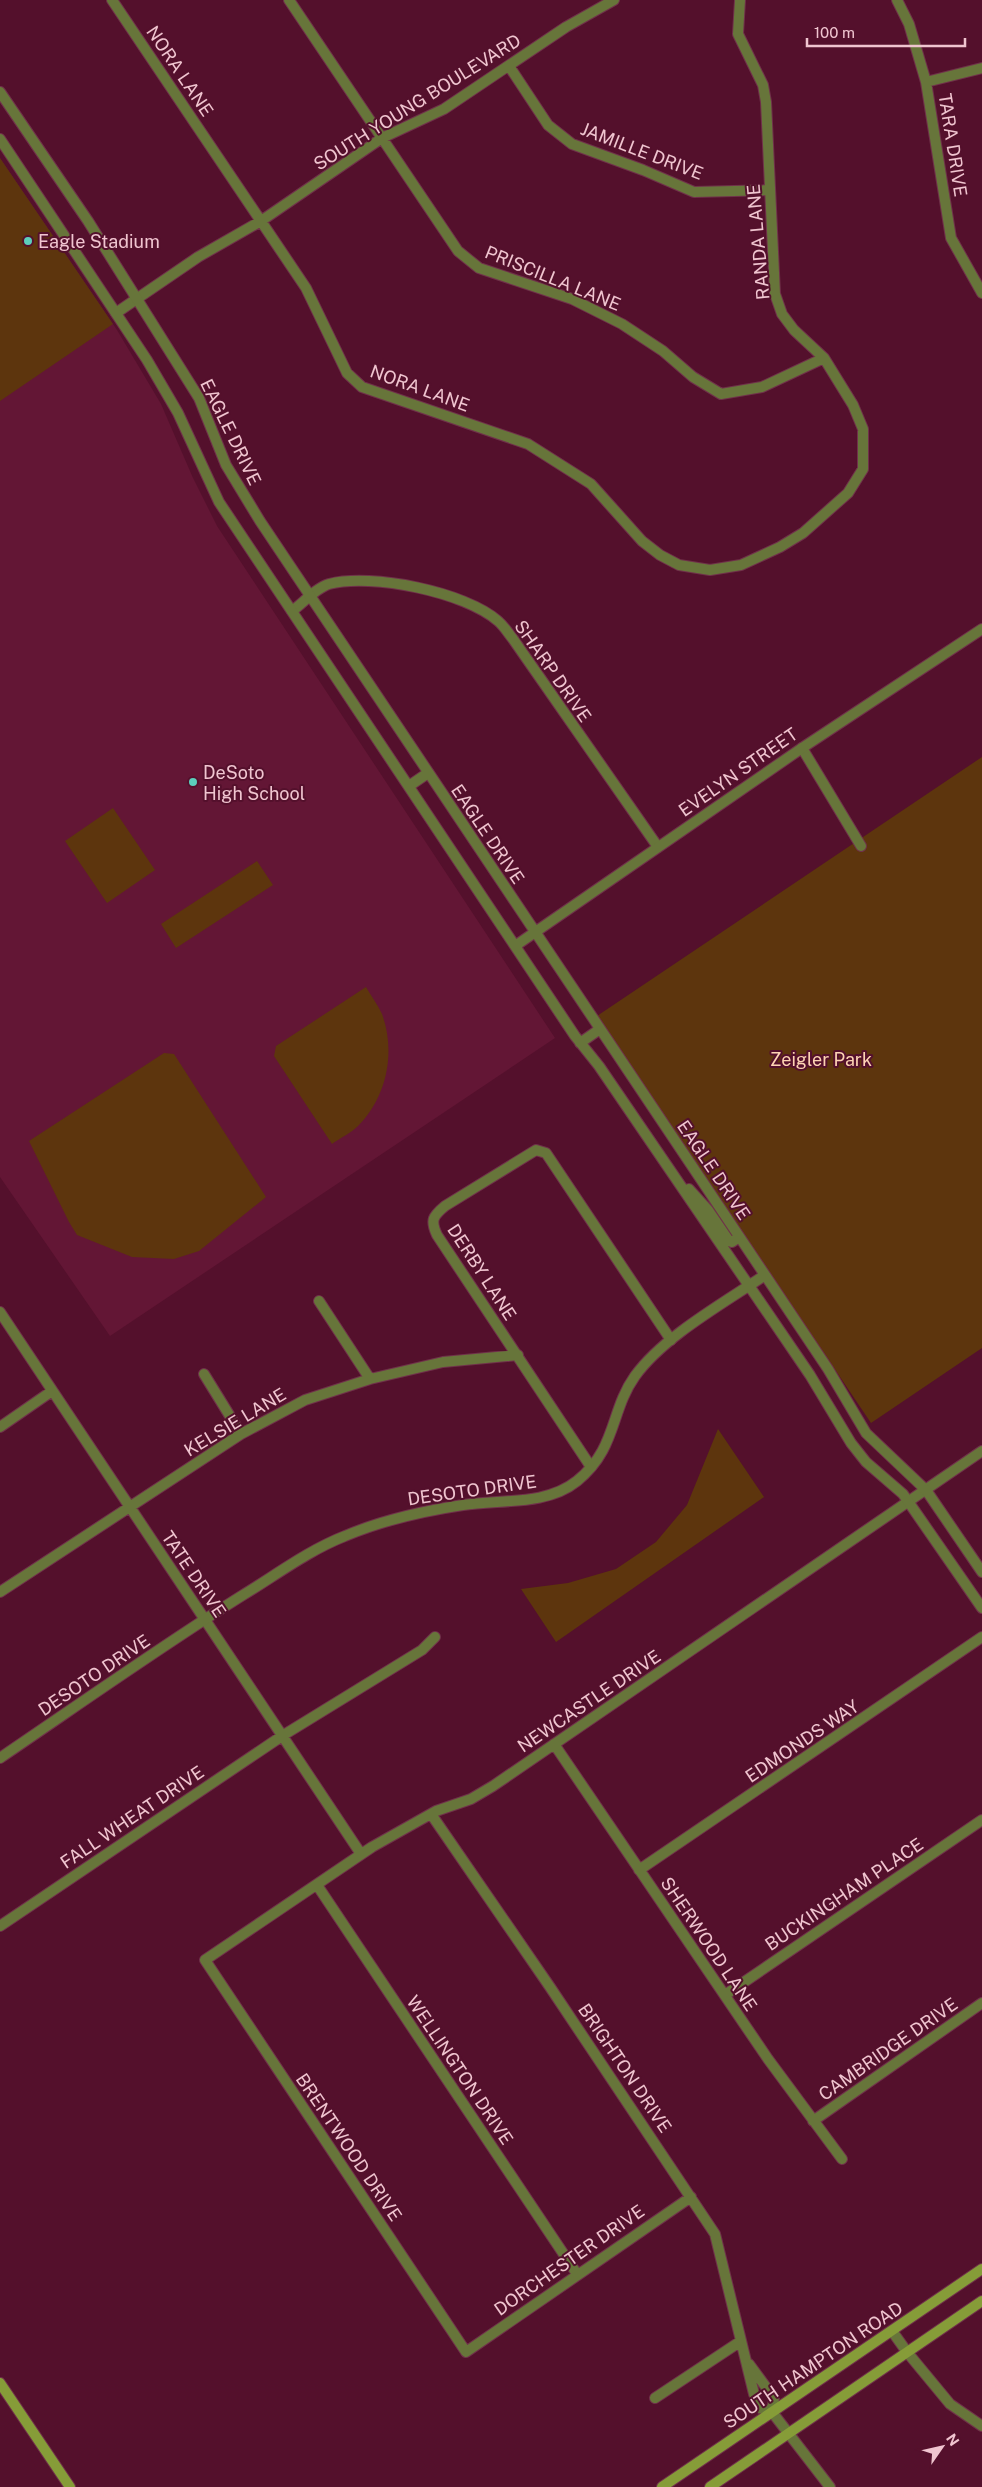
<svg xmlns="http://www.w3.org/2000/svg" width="982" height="2487" viewBox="0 0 982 2487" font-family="'Public Sans',sans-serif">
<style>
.built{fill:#631635}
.green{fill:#5d350d}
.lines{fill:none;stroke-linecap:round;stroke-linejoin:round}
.minor-casing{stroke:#70314a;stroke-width:12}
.tertiary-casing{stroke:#70314a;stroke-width:12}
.secondary-casing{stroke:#70314a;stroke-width:12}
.minor{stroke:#67753a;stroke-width:10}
.tertiary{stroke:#67753a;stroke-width:10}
.secondary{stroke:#869c38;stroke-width:10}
.poi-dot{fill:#5ccebb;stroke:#54102c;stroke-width:2}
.labels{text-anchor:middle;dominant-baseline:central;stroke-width:4;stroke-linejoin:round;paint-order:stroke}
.street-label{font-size:18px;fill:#f0c5d0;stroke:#54102c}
.poi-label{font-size:18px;fill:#f0c5d0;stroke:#54102c;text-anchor:start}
.park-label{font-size:18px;fill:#fdd4b3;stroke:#54102c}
</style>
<rect width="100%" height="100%" fill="#54102c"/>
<path class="built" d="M 0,158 L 117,330 L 161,404 L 193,478 L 217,526 L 555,1038 L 110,1336 L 0,1177 Z"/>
<path class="green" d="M 0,158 L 113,324 L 0,401 Z
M 982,757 L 982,1348 L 871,1423 L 597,1016 Z
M 113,808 L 155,870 L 107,903 L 65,841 Z
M 257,861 L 273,885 L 176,948 L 161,924 Z
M 366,987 C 371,996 378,1005 382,1014 C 396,1052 387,1097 358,1126 C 351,1133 340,1138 332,1144 L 274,1056 L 276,1046 Z
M 164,1053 L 174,1054 L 266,1197 L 199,1251 L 174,1259 L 132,1257 L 77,1235 L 69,1222 L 29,1141 Z
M 718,1429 L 764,1497 L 556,1642 L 521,1589 L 568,1583 L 616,1569 L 656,1542 L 687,1505 Z"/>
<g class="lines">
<defs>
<path id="minor" d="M 112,0 L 306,288 L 347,373 L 362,387 L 528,444 L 591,484 L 642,541 L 660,555 L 679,565 L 710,570 L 741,565 L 780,547 L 803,533 L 848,493 L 863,469 L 863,429 L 853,405 L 824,358 L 794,330 L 782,314 L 775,294 L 766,102 L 763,85 L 738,34 L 740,0
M 289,0 L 458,251 L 479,268 L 572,299 L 622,324 L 663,351 L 693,377 L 721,394 L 762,387 L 824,358
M 897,0 L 909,24 L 926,82 L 951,238 L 982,293
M 509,66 L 548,125 L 572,144 L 643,170 L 694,192 L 770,190
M 926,82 L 982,68
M 116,313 L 198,257 L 261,221 L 382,138 L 444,109 L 566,27 L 614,0
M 292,611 C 303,603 316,588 329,584 C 372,573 465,592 498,621 C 504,626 508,633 513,639 L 658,847
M 802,748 L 861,846
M 319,1301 L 370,1379
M 0,1312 L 361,1854
M 204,1374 L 241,1434
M 0,1427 L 52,1391
M 591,1467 L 437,1235 C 430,1220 433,1216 445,1206 L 536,1150 L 546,1153 L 671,1340
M 0,1592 L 241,1434 L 305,1400 L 370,1379 L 443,1362 L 518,1355
M 554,1744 L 768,2059 L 842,2159
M 431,1814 L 550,1987 L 715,2234 L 754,2394 L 760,2408 L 772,2412
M 639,1870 L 982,1637
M 317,1885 L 577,2274
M 0,1926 L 282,1736 L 422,1650 L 435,1637
M 725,1995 L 982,1820
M 813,2121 L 982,2003
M 691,2197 L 466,2352 L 205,1960 L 372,1847 L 436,1811 L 471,1799 L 493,1786 L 982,1451
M 892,2331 L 907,2352 L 950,2404 L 982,2426
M 749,2364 L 774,2398 L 772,2412
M 655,2398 L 741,2341
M 772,2412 L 830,2487"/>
<path id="tertiary" d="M 0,92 L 88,221 L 199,398 L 226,465 L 260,521 L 828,1369 L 866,1433 L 926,1490 L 982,1572
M 0,139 L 147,360 L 178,413 L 219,502 L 575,1036 L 599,1066 L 810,1375 L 851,1443 L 866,1462 L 903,1494 L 982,1608
M 409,786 L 428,773
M 515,946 L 802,748 L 982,629
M 580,1043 L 600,1029
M 689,1189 L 708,1210 L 729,1241 L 732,1242 L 739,1237
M 0,1758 C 81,1703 160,1647 243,1595 C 276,1575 309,1550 345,1536 C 383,1520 423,1511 463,1505 C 500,1499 546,1506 577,1481 C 617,1449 610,1411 635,1376 C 664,1336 724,1303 765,1275"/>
<path id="secondary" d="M 0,2383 L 70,2487
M 662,2487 L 982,2269
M 710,2487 L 982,2301"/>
</defs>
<use href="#minor" class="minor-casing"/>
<use href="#tertiary" class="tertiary-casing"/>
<use href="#secondary" class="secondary-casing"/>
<use href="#minor" class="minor"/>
<use href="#tertiary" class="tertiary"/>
<use href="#secondary" class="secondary"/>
</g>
<g class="poi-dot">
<circle cx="28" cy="241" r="5"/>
<circle cx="193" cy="782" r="5"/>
</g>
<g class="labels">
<g class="street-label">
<text transform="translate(180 71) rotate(56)">NORA LANE</text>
<text transform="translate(417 102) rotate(-32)">SOUTH YOUNG BOULEVARD</text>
<text transform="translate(953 145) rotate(81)">TARA DRIVE</text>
<text transform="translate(642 151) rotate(21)">JAMILLE DRIVE</text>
<text transform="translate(758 242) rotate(-95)">RANDA LANE</text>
<text transform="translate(553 278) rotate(22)">PRISCILLA LANE</text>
<text transform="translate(420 388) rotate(20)">NORA LANE</text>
<text transform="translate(231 432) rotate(64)">EAGLE DRIVE</text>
<text transform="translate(553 671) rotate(55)">SHARP DRIVE</text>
<text transform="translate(738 772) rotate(-35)">EVELYN STREET</text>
<text transform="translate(488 834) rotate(56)">EAGLE DRIVE</text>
<text transform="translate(714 1170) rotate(56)">EAGLE DRIVE</text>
<text transform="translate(482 1272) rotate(57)">DERBY LANE</text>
<text transform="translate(235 1422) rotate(-31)">KELSIE LANE</text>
<text transform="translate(472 1490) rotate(-8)">DESOTO DRIVE</text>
<text transform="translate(194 1574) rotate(56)">TATE DRIVE</text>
<text transform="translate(94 1675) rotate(-34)">DESOTO DRIVE</text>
<text transform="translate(589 1701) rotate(-34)">NEWCASTLE DRIVE</text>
<text transform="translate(802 1741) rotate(-34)">EDMONDS WAY</text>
<text transform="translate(132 1817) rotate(-34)">FALL WHEAT DRIVE</text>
<text transform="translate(844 1894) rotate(-34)">BUCKINGHAM PLACE</text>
<text transform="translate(709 1944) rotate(56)">SHERWOOD LANE</text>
<text transform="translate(888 2049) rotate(-35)">CAMBRIDGE DRIVE</text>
<text transform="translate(625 2068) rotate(56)">BRIGHTON DRIVE</text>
<text transform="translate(460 2070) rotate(56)">WELLINGTON DRIVE</text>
<text transform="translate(349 2147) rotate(56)">BRENTWOOD DRIVE</text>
<text transform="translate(569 2260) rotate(-35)">DORCHESTER DRIVE</text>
<text transform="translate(813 2365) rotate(-34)">SOUTH HAMPTON ROAD</text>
</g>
<g class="poi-label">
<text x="38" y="241">Eagle Stadium</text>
<text x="203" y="772">DeSoto<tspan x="203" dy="21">High School</tspan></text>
</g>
<g class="park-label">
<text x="821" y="1059">Zeigler Park</text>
</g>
</g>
<g transform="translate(942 2447) rotate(56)" stroke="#54102c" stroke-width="4" paint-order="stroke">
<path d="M0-4L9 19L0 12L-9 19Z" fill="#f0c5d0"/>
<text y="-8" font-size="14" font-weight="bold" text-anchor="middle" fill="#f0c5d0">N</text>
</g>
<path d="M807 38v8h158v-8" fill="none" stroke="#f0c5d0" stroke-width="2.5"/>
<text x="814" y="38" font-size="15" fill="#f0c5d0" stroke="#54102c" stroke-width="4" paint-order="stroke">100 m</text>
</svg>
